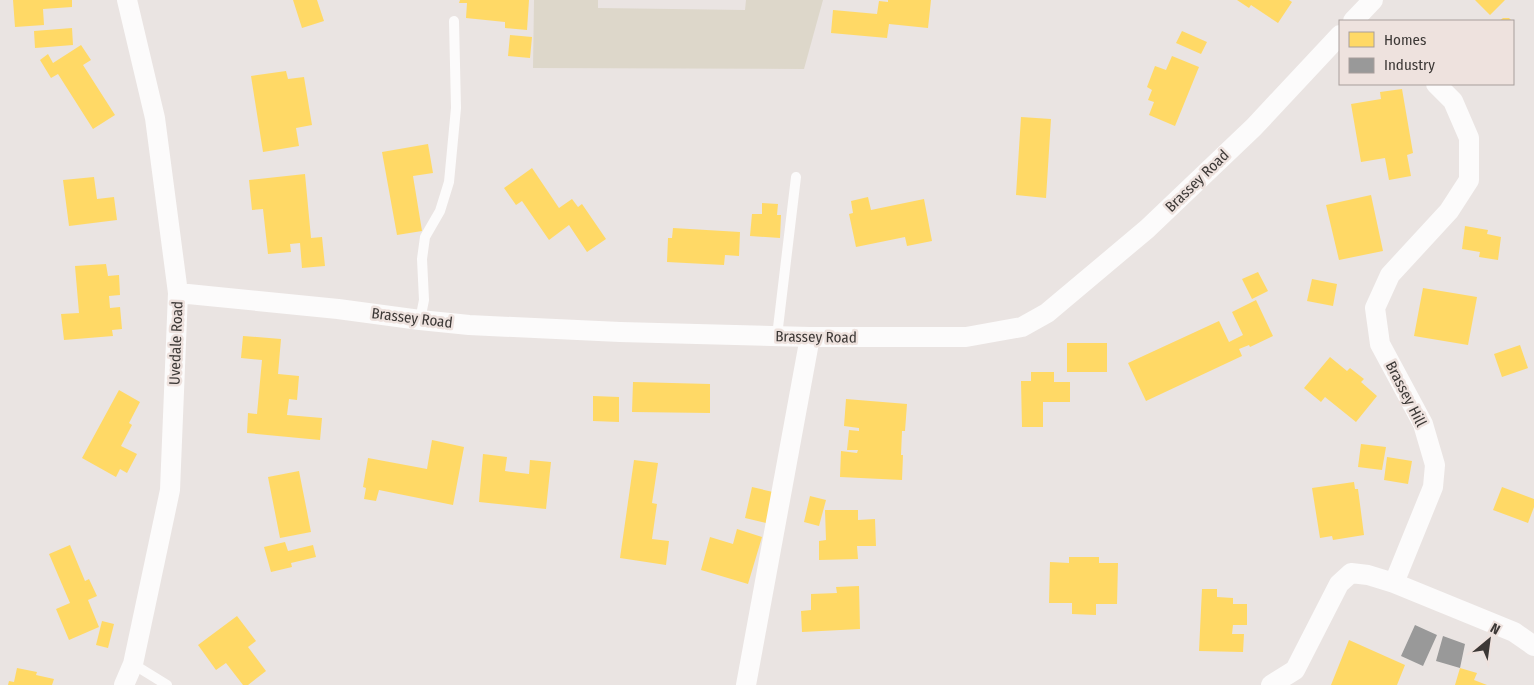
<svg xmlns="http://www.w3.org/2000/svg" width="1534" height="685" viewBox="0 0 1534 685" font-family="'Fira Sans Condensed',sans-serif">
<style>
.green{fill:#ddd7ca}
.homes{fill:#ffd966}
.industry{fill:#999}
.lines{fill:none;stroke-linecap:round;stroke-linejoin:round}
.service{stroke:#fcfbfb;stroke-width:10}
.minor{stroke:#fcfbfb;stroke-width:20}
.labels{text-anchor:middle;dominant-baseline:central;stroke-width:5;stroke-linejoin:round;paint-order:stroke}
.street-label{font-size:15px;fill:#3c3836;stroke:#eee2de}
</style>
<rect width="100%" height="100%" fill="#eae4e2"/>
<path class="green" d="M 534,0 L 598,0 L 598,8 L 745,10 L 746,0 L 823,0 L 804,69 L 533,68 Z"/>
<path class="homes" d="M 13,0 L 72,0 L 72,7 L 43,9 L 44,25 L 15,27 Z
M 293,0 L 317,0 L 324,21 L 302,28 Z
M 460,0 L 529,0 L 527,30 L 505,28 L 505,22 L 466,18 L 467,3 L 459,3 Z
M 888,0 L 931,0 L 928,28 L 889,24 L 887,38 L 831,33 L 833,10 L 877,14 L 879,1 L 888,2 Z
M 1237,0 L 1289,0 L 1292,2 L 1278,23 L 1251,5 L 1249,8 Z
M 1475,0 L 1505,0 L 1490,15 Z
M 1503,18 L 1509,18 L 1512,21 L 1499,21 Z
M 72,28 L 73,45 L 35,48 L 34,31 Z
M 1182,31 L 1207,42 L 1201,54 L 1176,43 Z
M 510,35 L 532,37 L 530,58 L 508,56 Z
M 81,45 L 91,60 L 83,65 L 115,115 L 93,129 L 58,74 L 51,78 L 40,60 L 48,54 L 53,63 Z
M 1172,56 L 1199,67 L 1175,126 L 1149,115 L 1154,102 L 1148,100 L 1152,90 L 1147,87 L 1155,66 L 1166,70 Z
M 286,71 L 288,79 L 304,77 L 312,125 L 296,128 L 299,146 L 263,152 L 251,76 Z
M 1402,89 L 1413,153 L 1407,155 L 1411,176 L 1389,180 L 1385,158 L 1361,162 L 1351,104 L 1381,99 L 1380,92 Z
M 1021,117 L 1051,119 L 1046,198 L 1016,195 Z
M 428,144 L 433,173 L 413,176 L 422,231 L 397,235 L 382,152 Z
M 532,168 L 559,208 L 572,199 L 578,207 L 582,204 L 606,239 L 587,252 L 569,225 L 549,240 L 522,201 L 516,205 L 504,188 Z
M 305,174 L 311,238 L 322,237 L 325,266 L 302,268 L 300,243 L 290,244 L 291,252 L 268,254 L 263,209 L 252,210 L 249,180 Z
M 94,177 L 97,199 L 114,197 L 117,220 L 69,226 L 63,180 Z
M 1371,195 L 1383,251 L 1339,260 L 1326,205 Z
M 868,197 L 871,210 L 924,199 L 932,241 L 907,246 L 905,237 L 856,247 L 849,214 L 853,213 L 851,201 Z
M 762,203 L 778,204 L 777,215 L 781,215 L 780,238 L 750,236 L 752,214 L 762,214 Z
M 1465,226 L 1488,230 L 1487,234 L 1501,237 L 1498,260 L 1479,257 L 1480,252 L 1462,249 Z
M 673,228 L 740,232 L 739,256 L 725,255 L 724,265 L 667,262 L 668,238 L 672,238 Z
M 106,264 L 108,276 L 119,275 L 120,295 L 109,296 L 110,308 L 120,307 L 122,329 L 112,330 L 113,336 L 64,340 L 61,314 L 79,313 L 75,266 Z
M 1258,272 L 1268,291 L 1252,299 L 1242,279 Z
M 1312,279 L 1337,284 L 1333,306 L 1307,301 Z
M 1423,288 L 1477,297 L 1468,345 L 1414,336 Z
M 1256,300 L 1273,336 L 1250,347 L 1249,345 L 1239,349 L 1242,356 L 1146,401 L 1128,363 L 1219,321 L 1229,342 L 1243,335 L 1232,312 Z
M 243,336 L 281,339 L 278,374 L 299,376 L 297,400 L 289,399 L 287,415 L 322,418 L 320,440 L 247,433 L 248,413 L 257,414 L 262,360 L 241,358 Z
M 1067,343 L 1107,343 L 1107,372 L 1067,372 Z
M 1520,345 L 1528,368 L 1502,377 L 1494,354 Z
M 1330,357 L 1347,371 L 1350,368 L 1364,379 L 1361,382 L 1377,396 L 1356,422 L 1325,397 L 1321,402 L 1304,388 Z
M 1031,372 L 1054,372 L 1054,382 L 1070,382 L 1070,402 L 1043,402 L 1043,427 L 1022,427 L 1021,381 L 1031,381 Z
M 633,382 L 710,384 L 710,413 L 632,412 Z
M 119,390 L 140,402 L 129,423 L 132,425 L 121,446 L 137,454 L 127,473 L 120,469 L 116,477 L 82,458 Z
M 593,396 L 619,397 L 619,422 L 593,421 Z
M 846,399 L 907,404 L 905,431 L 902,431 L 901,455 L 903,455 L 902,480 L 840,477 L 841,451 L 857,453 L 858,450 L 847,450 L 849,430 L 859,431 L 859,428 L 844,426 Z
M 432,440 L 464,447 L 453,505 L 379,490 L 376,501 L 364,499 L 366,488 L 363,487 L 368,458 L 427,469 Z
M 1361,444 L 1386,447 L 1382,470 L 1358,467 Z
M 483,454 L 507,457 L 505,471 L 529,474 L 530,460 L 551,462 L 546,509 L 479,502 Z
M 1387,457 L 1412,461 L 1408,484 L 1384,480 Z
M 634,460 L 658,463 L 652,503 L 657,504 L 652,539 L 669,541 L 666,565 L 620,558 Z
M 299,471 L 311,532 L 280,538 L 268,477 Z
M 1354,482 L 1355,489 L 1358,489 L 1364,535 L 1333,540 L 1332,536 L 1320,538 L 1312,488 Z
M 752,487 L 773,492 L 766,523 L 745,518 Z
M 1502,487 L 1534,499 L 1534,507 L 1528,523 L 1493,510 Z
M 810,496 L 826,500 L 819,526 L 804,522 Z
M 825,510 L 858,510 L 858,520 L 875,519 L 876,546 L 857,546 L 858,559 L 819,560 L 819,541 L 826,540 Z
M 737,529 L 762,537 L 748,584 L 701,570 L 710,537 L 733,544 Z
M 285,542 L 288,551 L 313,545 L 316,557 L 291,563 L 292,567 L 271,572 L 264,547 Z
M 70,545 L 85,581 L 89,579 L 97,596 L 88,600 L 99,627 L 69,640 L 56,609 L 70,603 L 49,554 Z
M 1069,557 L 1099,557 L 1099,563 L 1118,563 L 1117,604 L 1096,604 L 1096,615 L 1072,614 L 1072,603 L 1049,603 L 1050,562 L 1069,563 Z
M 859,586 L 860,629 L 802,632 L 801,611 L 811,610 L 811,594 L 837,593 L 836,587 Z
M 1202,589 L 1217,589 L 1217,597 L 1233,598 L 1233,604 L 1247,604 L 1247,625 L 1233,625 L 1232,634 L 1244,634 L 1243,652 L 1199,651 Z
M 237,616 L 256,641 L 248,647 L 266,671 L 248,685 L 243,685 L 226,663 L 216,670 L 198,645 Z
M 102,621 L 114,624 L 108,648 L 96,645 Z
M 1349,640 L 1405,665 L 1397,685 L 1331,685 Z
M 17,668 L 37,672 L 36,675 L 54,679 L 52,685 L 8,685 L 9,681 L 14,682 Z
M 1460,668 L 1477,673 L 1474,680 L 1487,685 L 1455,685 Z"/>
<path class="industry" d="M 1415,625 L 1437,635 L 1423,666 L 1401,656 Z
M 1443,636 L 1465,644 L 1460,668 L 1436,661 Z"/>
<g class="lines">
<path class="service" d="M 420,320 L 424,300 L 422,259 L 425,237 L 440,211 L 449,182 L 456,108 L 454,21
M 777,336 L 796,177
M 133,664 L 167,685"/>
<path class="minor" d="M 1353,21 L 1373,0
M 178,293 L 338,309 L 420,320 L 469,325 L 620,332 L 810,337 L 966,337 L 1022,327 L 1047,313 L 1147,229 L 1254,127 L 1340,35
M 1394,583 L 1514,632 L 1534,646
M 124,685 L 133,664 L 170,490 L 178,293 L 155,118 L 127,0
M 746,685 L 810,337
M 1271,685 L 1295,670 L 1339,584 L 1351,573 L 1368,575 L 1394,583 L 1433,487 L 1435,465 L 1423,424 L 1380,344 L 1375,308 L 1390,275 L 1449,211 L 1469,180 L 1469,138 L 1453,101 L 1436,84"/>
</g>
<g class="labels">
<g class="street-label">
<text transform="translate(1197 181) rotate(-44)">Brassey Road</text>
<text transform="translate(412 318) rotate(7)">Brassey Road</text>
<text transform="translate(816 337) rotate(1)">Brassey Road</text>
<text transform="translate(176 343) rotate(-88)">Uvedale Road</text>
<text transform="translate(1406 394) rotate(63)">Brassey Hill</text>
</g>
</g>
<rect x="1339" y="20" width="175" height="65" fill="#eee2de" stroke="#a79e9b"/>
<rect x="1349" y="32" width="25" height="15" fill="#ffd966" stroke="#a79e9b"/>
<text x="1384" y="45" font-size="15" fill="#3c3836">Homes</text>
<rect x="1349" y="58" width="25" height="15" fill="#999999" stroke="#a79e9b"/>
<text x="1384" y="70" font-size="15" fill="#3c3836">Industry</text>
<g transform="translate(1489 640) rotate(29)" stroke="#eee2de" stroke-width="4" paint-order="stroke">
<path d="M0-4L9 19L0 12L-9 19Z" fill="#3c3836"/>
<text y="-8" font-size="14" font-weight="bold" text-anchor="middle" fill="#3c3836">N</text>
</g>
</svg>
